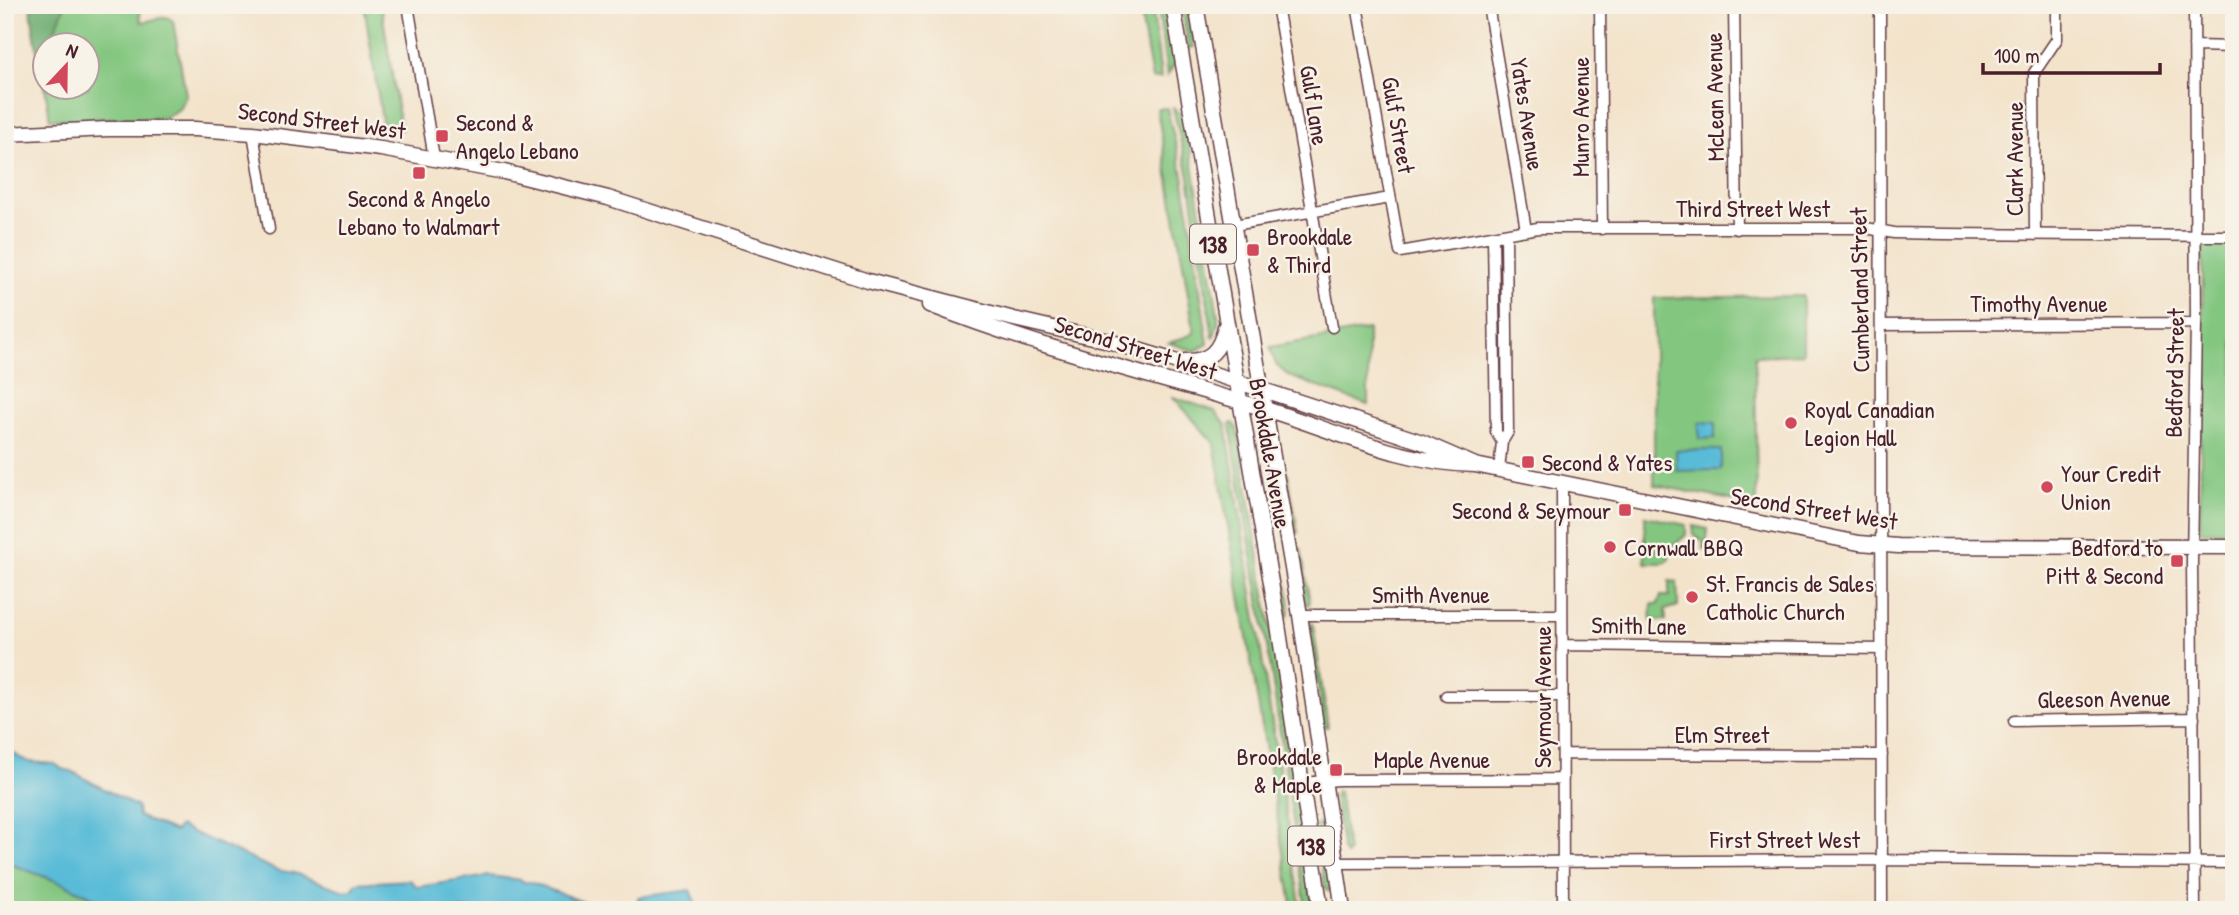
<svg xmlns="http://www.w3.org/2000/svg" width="2239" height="915" viewBox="0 0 2239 915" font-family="'Patrick Hand',sans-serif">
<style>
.green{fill:#82c67f;stroke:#667255;stroke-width:2}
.forest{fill:#69ab6e;stroke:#5a654c;stroke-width:2}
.water{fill:#59bbd7;stroke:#526d81;stroke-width:2}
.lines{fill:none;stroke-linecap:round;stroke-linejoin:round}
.minor-casing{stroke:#633c43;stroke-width:13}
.major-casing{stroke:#633c43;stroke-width:17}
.minor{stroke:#fff;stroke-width:10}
.major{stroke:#fff;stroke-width:14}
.poi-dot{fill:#d1495b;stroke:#f7f3e8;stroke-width:2.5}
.labels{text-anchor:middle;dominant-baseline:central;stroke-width:5;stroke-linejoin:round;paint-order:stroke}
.shield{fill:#f7f3e8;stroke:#7e5f64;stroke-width:2}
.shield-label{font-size:23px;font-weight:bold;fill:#4a1f2b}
.street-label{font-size:24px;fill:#4a1f2b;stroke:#f7f3e8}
.poi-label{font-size:24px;fill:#4a1f2b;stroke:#f7f3e8;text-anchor:start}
</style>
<rect width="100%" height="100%" fill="#f7f3e8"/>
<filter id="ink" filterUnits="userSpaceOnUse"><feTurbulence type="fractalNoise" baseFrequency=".0143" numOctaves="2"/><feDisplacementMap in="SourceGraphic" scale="14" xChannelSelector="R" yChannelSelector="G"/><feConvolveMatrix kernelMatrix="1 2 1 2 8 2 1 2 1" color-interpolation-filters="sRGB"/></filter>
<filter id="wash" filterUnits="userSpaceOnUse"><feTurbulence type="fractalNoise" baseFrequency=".00686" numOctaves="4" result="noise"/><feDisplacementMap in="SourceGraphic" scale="28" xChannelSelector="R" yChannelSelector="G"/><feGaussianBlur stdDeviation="1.57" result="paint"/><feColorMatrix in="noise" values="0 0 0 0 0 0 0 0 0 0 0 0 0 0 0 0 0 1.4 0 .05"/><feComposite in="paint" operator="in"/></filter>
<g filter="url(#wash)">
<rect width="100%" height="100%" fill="#f3e3cb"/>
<path class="green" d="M 65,5 L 155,5 L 139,8 L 141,22 L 167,17 L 173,21 L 186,95 L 179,109 L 164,118 L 50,119 L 40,56 L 45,51 L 46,88 L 88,88 L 88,46 L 49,45 Z
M 364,5 L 381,5 L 401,130 L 383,127 Z
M 1139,5 L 1152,5 L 1161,78 L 1152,79 Z
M 1158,5 L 1166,5 L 1176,62 L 1167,76 Z
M 1182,5 L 1189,5 L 1194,47 L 1188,48 Z
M 1167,108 L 1183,175 L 1208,344 L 1195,351 L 1169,343 L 1193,334 L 1194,330 L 1157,109 Z
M 1173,108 L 1185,117 L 1218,315 L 1218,324 L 1213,338 L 1189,176 Z
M 2203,244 L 2234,245 L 2234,531 L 2200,531 Z
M 1803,296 L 1803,354 L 1755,356 L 1757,505 L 1654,485 L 1654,298 Z
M 1368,330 L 1368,405 L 1289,376 L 1276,365 L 1270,347 Z
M 1173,397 L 1215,411 L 1226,425 L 1301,910 L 1293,910 L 1214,443 Z
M 1234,423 L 1238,432 L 1277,666 L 1313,910 L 1306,910 L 1271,670 L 1230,424 Z
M 1288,473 L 1298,533 L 1293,533 L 1283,475 Z
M 1645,516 L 1686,525 L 1686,535 L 1672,547 L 1645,546 Z
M 1693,526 L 1708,529 L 1706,549 L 1703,549 L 1703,541 L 1694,535 Z
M 1301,549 L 1310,603 L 1308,605 L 1304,601 L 1296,551 Z
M 1645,550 L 1669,550 L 1669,559 L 1664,563 L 1645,563 Z
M 1278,567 L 1282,569 C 1285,582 1293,603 1288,616 L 1285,613 L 1277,570 Z
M 1669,581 L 1677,582 L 1678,606 L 1665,610 L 1666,620 L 1651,621 L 1652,604 L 1658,604 L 1661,596 L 1669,596 Z
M 1311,623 L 1313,625 L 1328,727 L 1324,727 L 1309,629 Z
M 1337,791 L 1339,792 L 1348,853 L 1346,855 L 1343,851 L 1334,796 Z
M 1319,823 L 1323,824 L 1332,888 L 1329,891 L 1325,888 L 1316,826 Z
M 5,862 L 62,883 L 120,910 L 5,910 Z"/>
<path class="forest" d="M 30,5 L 65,5 L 49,45 L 46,46 L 45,51 L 38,57 Z"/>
<path class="water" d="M 1715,422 L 1715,438 L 1699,439 L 1699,423 Z
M 1676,450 L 1721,450 L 1721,470 L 1677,471 Z
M 5,746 L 20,758 L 30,762 L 55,764 L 62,769 L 71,771 L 137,807 L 138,816 L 175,832 L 179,826 L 183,828 L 276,870 L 294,873 L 345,891 L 352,890 L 357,883 L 410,880 L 417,887 L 489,876 L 522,880 L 523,882 L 530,882 L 605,910 L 120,910 L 62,883 L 5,862 Z
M 690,890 L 698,910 L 639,910 L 638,897 Z"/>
</g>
<g filter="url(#ink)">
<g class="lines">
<defs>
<path id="minor" d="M 408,5 L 434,158
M 1277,5 L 1332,327
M 1357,5 L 1400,252 L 1538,228 L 1866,228 L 1894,233 L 1944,234 L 2234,236
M 1488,5 L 1526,230
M 1600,5 L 1602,229
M 1734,5 L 1737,229
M 1880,5 L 1882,910
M 2194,5 L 2196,323 L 2192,561 L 2195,910
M 2194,46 L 2234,47
M 253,133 L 269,229
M 1234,225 L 1390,198
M 2035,235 L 2034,73 L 2057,39 L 2057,5
M 1493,236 L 1496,432 L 1502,442
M 1881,325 L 2196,323
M 1499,470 L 1502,442 L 1508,432 L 1506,234
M 1562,484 L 1563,910
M 1300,615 L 1562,615
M 1563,645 L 1882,649
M 1446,696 L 1562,696
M 2014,721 L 2194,718
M 1563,754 L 1882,755
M 1302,783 L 1339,780 L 1563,779
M 1336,863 L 1882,860 L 2234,863"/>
<path id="major" d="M 1173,5 L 1277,618 L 1321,910
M 1196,5 L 1300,615 L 1343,910
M 5,134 L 108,129 L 195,129 L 253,133 L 381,149 L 504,172 L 608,198 L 868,281 L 1014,319 L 1105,340 L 1168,359 L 1422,442 L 1475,465
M 930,305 C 1039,348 1154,376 1265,409 C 1334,430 1403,464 1475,465 L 1859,543 L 1898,546 L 2234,547
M 1185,361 C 1210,362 1220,350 1225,327"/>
</defs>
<use href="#minor" class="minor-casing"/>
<use href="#major" class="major-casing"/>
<use href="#minor" class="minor"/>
<use href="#major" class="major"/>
</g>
</g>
<g class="poi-dot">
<rect x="435" y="129" width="14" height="14" rx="3.5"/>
<rect x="412" y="166" width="14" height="14" rx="3.5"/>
<rect x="1246" y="243" width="14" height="14" rx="3.5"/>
<circle cx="1791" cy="423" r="7"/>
<rect x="1521" y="455" width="14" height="14" rx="3.5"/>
<circle cx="2047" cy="487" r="7"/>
<rect x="1618" y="503" width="14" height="14" rx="3.5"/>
<circle cx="1610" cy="547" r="7"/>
<rect x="2170" y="554" width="14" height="14" rx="3.5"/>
<circle cx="1692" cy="597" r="7"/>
<rect x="1329" y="763" width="14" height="14" rx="3.5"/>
</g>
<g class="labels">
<g class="shield">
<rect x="1190" y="224.5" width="46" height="39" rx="5"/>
<rect x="1288" y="826.5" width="46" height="39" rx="5"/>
</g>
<g class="shield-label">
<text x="1213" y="244">138</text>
<text x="1311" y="846">138</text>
</g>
<g class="street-label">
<text transform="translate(1714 97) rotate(-91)">McLean Avenue</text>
<text transform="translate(1315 105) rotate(81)">Gulf Lane</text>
<text transform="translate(1528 114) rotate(81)">Yates Avenue</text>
<text transform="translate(1580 117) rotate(-90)">Munro Avenue</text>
<text transform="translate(322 120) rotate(7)">Second Street West</text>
<text transform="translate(1399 125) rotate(80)">Gulf Street</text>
<text transform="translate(2014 159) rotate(-90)">Clark Avenue</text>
<text x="1753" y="208">Third Street West</text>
<text transform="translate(1859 290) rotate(-91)">Cumberland Street</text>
<text x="2039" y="303">Timothy Avenue</text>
<text transform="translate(1136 347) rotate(17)">Second Street West</text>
<text transform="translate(2174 373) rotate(-89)">Bedford Street</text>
<text transform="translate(1271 453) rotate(80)">Brookdale Avenue</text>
<text transform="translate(1814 508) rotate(9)">Second Street West</text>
<text x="1431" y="594">Smith Avenue</text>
<text transform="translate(1639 625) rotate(1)">Smith Lane</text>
<text transform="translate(1542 697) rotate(-90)">Seymour Avenue</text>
<text transform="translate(2104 698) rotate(-1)">Gleeson Avenue</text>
<text x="1722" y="734">Elm Street</text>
<text x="1432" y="759">Maple Avenue</text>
<text x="1785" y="839">First Street West</text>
</g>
<g class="poi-label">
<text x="456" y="122">Second &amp;<tspan x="456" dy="28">Angelo Lebano</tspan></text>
<text x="419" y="198" text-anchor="middle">Second &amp; Angelo<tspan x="419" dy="28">Lebano to Walmart</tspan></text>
<text x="1267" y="236">Brookdale<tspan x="1267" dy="28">&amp; Third</tspan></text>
<text x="1805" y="409">Royal Canadian<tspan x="1805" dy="28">Legion Hall</tspan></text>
<text x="1542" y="462">Second &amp; Yates</text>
<text x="2061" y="473">Your Credit<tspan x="2061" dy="28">Union</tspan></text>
<text x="1611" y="510" text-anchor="end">Second &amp; Seymour</text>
<text x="1624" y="547">Cornwall BBQ</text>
<text x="2163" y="547" text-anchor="end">Bedford to<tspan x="2163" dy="28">Pitt &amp; Second</tspan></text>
<text x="1706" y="583">St. Francis de Sales<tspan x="1706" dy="28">Catholic Church</tspan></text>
<text x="1322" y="756" text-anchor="end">Brookdale<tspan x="1322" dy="28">&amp; Maple</tspan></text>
</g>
</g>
<rect width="2239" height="915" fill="none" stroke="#f7f3e8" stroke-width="28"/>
<g transform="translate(66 66) rotate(22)"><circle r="33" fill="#f7f3e8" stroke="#b29e9c" stroke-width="2"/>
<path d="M0-5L12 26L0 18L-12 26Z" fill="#d1495b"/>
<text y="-10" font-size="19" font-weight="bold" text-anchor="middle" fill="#4a1f2b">N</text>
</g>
<path d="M1983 63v10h177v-10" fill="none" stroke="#4a1f2b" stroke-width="3.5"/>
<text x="1994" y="63" font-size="21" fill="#4a1f2b" stroke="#f7f3e8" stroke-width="5" paint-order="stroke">100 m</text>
</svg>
